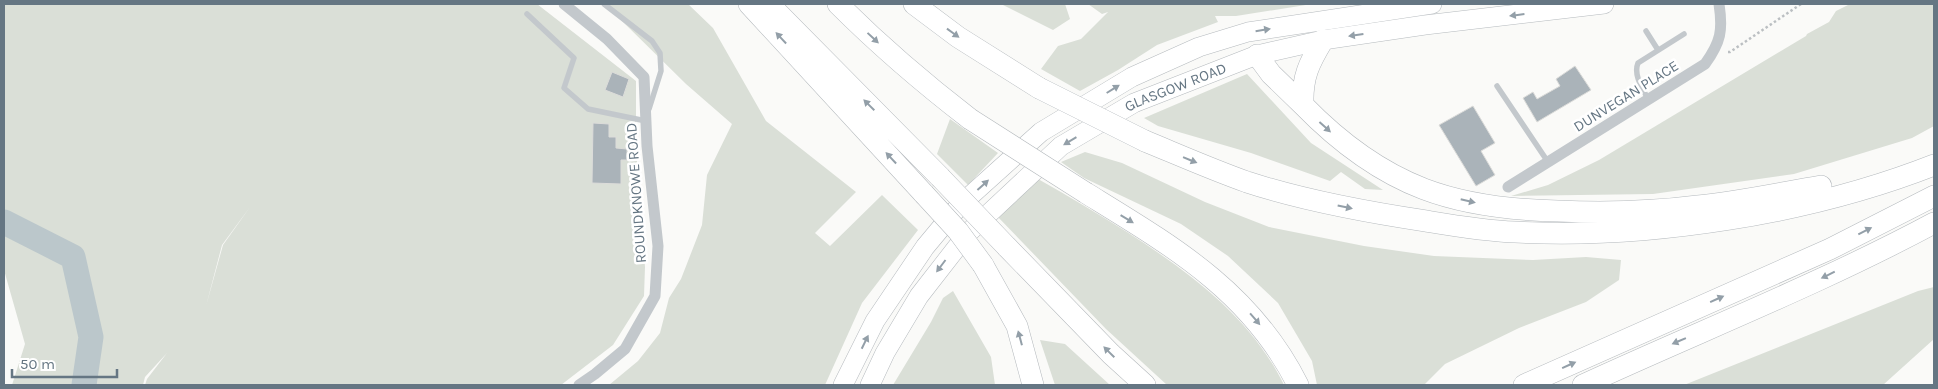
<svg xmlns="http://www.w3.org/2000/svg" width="1938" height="389" viewBox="0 0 1938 389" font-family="Karla,sans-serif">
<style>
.green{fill:#dadfd7;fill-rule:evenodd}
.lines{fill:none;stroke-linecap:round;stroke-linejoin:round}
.river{stroke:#bbc7cb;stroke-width:25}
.building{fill:#aab3b9;stroke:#dcdcda}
.primary-casing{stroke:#b5babe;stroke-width:20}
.highway-casing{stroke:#b4b9bd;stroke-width:22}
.path{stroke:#bbbfc2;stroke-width:2.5;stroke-dasharray:2.5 2.5;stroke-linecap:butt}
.lane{stroke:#c3c8cc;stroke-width:5.5}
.street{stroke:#c3c8cc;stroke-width:11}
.primary{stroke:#fff;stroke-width:19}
.highway{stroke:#fff;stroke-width:21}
.highway-bridge-casing{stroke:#b4b9bd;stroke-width:22;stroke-linecap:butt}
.highway-bridge{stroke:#fff;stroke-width:21}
.oneway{fill:#939fa8}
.labels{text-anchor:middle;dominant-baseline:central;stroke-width:5;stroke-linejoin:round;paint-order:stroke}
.street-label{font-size:15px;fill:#657683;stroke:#fff}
</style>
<rect width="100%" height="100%" fill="#fafaf8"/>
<path class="green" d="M 4,4 L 537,4 L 636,81 L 636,148 L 645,267 L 644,296 L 613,345 L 561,385 L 145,385 L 147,379 L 167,353 L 145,377 L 143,385 L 12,385 L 25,344 L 4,270 ZM 250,207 L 223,245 L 206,306 L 222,245 Z
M 602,4 L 688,4 L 713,28 L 766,121 L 856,192 L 815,233 L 830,246 L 882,195 L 918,230 L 862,303 L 825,385 L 609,385 L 638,361 L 660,333 L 669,298 L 681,279 L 702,225 L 707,175 L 732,124 L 686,84 L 621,20 Z
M 1001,4 L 1065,4 L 1070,19 L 1053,30 Z
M 1088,4 L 1312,4 L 1236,16 L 1215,16 L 1218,22 L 1157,45 L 1118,70 L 1080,91 L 1041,69 L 1058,46 L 1081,39 L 1108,12 L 1102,14 Z
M 1850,4 L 1934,4 L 1934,126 L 1912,138 L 1794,174 L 1653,194 L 1511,196 L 1548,185 L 1599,160 L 1806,36 L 1807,34 L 1829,22 L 1836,11 Z
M 1247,74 L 1311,143 L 1383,190 L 1365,189 L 1341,172 L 1330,181 L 1251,153 L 1158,126 L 1144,118 Z
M 950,119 L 998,153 L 968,185 L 937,154 Z
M 1085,152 L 1122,163 L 1205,202 L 1269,227 L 1364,246 L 1434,256 L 1533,260 L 1586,257 L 1621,260 L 1619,280 L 1586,302 L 1519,328 L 1445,364 L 1424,385 L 1317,385 L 1312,361 L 1278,303 L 1228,256 L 1181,224 L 1084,178 L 1061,162 Z
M 1038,179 C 1069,196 1098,214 1127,232 C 1189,272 1251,317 1284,385 L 1167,385 L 1106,329 L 997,216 Z
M 1934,287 L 1934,339 L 1883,385 L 1684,385 L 1918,291 Z
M 953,291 L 991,357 L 995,385 L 893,385 L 931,322 L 943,298 Z
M 1040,340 L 1065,344 L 1110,385 L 1055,385 Z"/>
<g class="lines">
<path class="river" d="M 4,222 L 73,257 L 91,337 L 84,385"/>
</g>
<path class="building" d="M 1575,66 L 1591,90 L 1537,122 L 1523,98 L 1533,92 L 1537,99 L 1560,86 L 1556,79 Z
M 612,72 L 629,79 L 623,97 L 605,90 Z
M 1473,106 L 1495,143 L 1481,151 L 1495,175 L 1476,186 L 1439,125 Z
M 593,123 L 609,124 L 609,137 L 616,137 L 616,148 L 627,149 L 627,160 L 621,160 L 621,184 L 592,183 Z"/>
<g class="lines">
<defs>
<g id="primary">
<path d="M 843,385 L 875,321 L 925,247 L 960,205 L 1041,132 L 1132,77 L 1199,47 L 1248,32 L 1432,4"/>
<path id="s1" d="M 870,385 L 885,353 L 919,296 L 968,233 L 1061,146 L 1134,103 L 1257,55 L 1323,40 L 1425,25 L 1604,4"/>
</g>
<path id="highway" d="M 749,4 L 924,194
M 769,4 L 940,177
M 838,4 C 881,47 922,82 970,119
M 914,4 L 958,37 L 1039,88
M 1323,40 C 1309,63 1302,77 1303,105 C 1338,141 1377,171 1424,189 C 1466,205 1512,210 1558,211 C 1605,213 1651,212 1698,206 C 1739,202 1780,193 1821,186
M 1257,55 L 1271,74 L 1303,105
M 1145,141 C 1179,155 1213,170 1247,182 C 1305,201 1366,212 1426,221 C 1456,226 1485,231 1515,232 C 1649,239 1809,214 1934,165
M 1086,193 C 1172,246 1251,291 1298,385
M 1007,247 L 1111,354 L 1145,385
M 983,265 L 1017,326 L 1033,385
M 1524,385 L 1830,249 L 1934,196
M 1583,385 C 1700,331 1820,284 1934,223"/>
</defs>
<use href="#primary" class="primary-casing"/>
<use href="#highway" class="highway-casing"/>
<path class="path" d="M 1728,52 L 1730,52 L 1801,4"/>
<path class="lane" d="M 604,4 L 652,41 L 660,53 L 661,71 L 649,109
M 527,14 L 574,58 L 564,88 L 588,109 L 646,121
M 1646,31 L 1658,50
M 1497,86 L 1548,162
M 1648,99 C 1643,89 1633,75 1638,63 L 1684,34"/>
<path class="street" d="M 564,4 L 607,39 L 644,77 L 647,146 L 658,246 L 655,296 L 625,349 L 595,374 L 579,385
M 1508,187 L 1705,64 C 1721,42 1723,30 1719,4"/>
<use href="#primary" class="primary"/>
<use href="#highway" class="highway"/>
<defs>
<path id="highway-bridge" d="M 1039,88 L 1145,141
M 970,119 L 1086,193
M 940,177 L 1007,247
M 924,194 L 958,231 L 983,265"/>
</defs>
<use href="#highway-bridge" class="highway-bridge-casing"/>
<use href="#highway-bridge" class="highway-bridge"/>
</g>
<defs><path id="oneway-solid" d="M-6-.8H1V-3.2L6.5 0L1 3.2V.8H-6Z" transform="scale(1.25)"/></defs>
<g class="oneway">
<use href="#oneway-solid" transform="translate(1517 15) rotate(173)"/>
<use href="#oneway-solid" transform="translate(1263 30) rotate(-9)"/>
<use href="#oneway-solid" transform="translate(953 33) rotate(36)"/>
<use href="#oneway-solid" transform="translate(1356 35) rotate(172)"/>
<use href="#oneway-solid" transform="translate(781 38) rotate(-133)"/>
<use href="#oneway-solid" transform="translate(873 38) rotate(43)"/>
<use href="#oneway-solid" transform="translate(1113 89) rotate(-32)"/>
<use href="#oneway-solid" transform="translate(869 105) rotate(-135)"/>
<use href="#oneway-solid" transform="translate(1325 127) rotate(42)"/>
<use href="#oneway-solid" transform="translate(1070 141) rotate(149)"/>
<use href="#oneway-solid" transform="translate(891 158) rotate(-133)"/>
<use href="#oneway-solid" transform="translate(1190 160) rotate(22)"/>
<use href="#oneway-solid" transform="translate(983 185) rotate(-42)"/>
<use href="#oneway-solid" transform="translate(1468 201) rotate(13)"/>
<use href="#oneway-solid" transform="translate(1345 207) rotate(12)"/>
<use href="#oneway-solid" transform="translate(1127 219) rotate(31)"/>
<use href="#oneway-solid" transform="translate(1865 231) rotate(-27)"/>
<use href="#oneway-solid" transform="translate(941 266) rotate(127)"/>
<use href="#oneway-solid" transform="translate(1828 275) rotate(154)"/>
<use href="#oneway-solid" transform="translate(1717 299) rotate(-24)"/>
<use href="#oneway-solid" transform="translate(1255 319) rotate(49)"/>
<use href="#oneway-solid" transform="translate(1020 338) rotate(-105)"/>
<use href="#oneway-solid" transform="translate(1679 341) rotate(157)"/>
<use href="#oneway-solid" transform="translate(865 342) rotate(-64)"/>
<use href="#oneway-solid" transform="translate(1109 352) rotate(-135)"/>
<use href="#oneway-solid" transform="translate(1569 365) rotate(-24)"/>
</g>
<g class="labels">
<g class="street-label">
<text stroke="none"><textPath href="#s1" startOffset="438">GLASGOW ROAD</textPath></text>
<text transform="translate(1626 96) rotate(-32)">DUNVEGAN PLACE</text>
<text transform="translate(636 193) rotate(-94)">ROUNDKNOWE ROAD</text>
</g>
</g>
<rect width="1938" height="389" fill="none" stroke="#657683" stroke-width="10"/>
<path d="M12 369v8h105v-8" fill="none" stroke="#657683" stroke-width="2.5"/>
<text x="20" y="369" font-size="15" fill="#657683" stroke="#ffffff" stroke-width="4" paint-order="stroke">50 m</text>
</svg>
